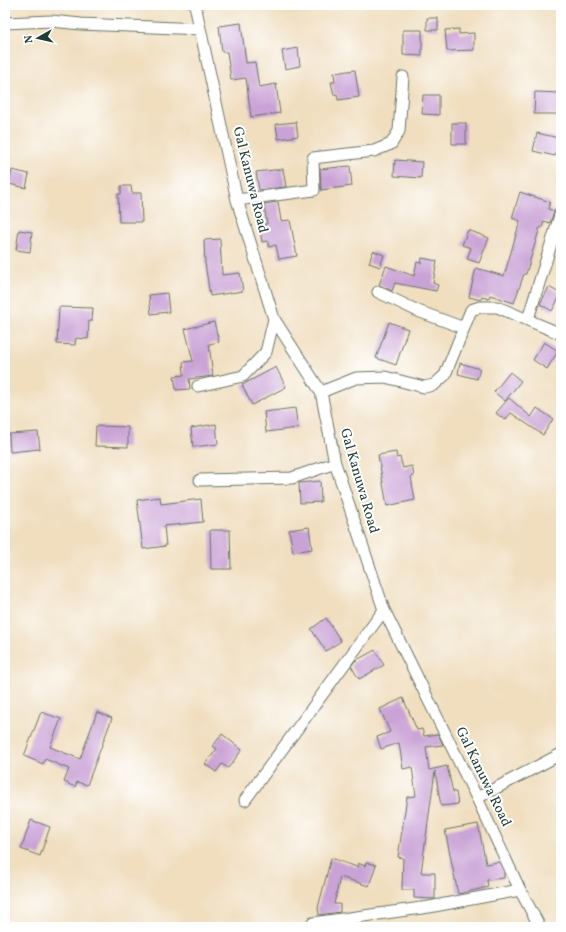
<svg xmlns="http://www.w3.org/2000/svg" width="566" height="932" viewBox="0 0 566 932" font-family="Vollkorn,serif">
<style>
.building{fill:#caa3d6}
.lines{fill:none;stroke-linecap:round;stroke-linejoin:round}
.minor-casing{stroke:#687565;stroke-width:13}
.minor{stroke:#fff;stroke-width:11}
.labels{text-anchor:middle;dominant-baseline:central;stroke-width:4;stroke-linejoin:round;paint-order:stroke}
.street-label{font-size:14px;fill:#1f3d34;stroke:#fff}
</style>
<rect width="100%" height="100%" fill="#fff"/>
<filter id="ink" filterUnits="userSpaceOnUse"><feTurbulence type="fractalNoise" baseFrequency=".025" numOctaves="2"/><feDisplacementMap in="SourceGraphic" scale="8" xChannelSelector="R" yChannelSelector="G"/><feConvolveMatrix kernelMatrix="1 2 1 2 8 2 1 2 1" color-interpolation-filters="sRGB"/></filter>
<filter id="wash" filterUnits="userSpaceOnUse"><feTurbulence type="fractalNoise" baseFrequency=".012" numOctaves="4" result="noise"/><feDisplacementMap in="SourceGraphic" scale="16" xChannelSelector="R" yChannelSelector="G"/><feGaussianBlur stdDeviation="0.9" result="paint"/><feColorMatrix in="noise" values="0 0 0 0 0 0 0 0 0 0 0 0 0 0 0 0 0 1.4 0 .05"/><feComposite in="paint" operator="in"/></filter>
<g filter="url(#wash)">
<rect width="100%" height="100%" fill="#f0debf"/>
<g id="blocks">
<path class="building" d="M 427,18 L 438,18 L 438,30 L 427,30 Z
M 241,23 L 246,63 L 255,62 L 259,87 L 276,84 L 280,113 L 251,117 L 246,78 L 231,80 L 227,52 L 222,52 L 219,26 Z
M 459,29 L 459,34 L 474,33 L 474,50 L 447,51 L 445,30 Z
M 403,30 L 422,30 L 422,56 L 403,55 Z
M 298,48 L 300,66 L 285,69 L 282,51 Z
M 355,70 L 359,97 L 338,100 L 337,94 L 334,95 L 331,82 L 335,82 L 334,73 Z
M 535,92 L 561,93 L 561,114 L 534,114 Z
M 423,95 L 439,95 L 439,115 L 422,114 Z
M 296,122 L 298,136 L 278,139 L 276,124 Z
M 452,123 L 466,123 L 466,144 L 452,144 Z
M 537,133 L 559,138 L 555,156 L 533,151 Z
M 395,160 L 422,162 L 421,178 L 394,176 Z
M 350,166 L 352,186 L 321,190 L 320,169 Z
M 283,169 L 286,187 L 259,190 L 256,172 Z
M 12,170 L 29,174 L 26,188 L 9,184 Z
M 121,186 L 131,186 L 132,193 L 141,193 L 142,222 L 119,222 L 118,194 L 121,194 Z
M 520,192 L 550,202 L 548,209 L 554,211 L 550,223 L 544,221 L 542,228 L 540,227 L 526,274 L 524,274 L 514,303 L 490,295 L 489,299 L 482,297 L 481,300 L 469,297 L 476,268 L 504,276 L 520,221 L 512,218 Z
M 278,202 L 281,221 L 290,220 L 297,256 L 279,259 L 276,245 L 269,247 L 268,241 L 262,242 L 260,230 L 265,229 L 264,224 L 267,224 L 264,204 Z
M 19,230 L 32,232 L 30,252 L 16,250 Z
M 468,230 L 489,238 L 479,263 L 467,259 L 471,248 L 462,245 Z
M 220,239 L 222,275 L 240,273 L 243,291 L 210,296 L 205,263 L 204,240 Z
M 373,251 L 384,255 L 380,267 L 369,263 Z
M 422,258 L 437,261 L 433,283 L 438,285 L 436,291 L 395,283 L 392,291 L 379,285 L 386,266 L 414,276 L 417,262 L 421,263 Z
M 549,287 L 561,294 L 552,311 L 540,304 Z
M 167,293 L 169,312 L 151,314 L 149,295 Z
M 59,307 L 93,308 L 92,321 L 89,321 L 88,339 L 76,338 L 75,345 L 57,344 Z
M 214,322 L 219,342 L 209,344 L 213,376 L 189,379 L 190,389 L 176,390 L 174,376 L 184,375 L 183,362 L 193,361 L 185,329 Z
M 389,322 L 408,329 L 396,365 L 376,358 Z
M 544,342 L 558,351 L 547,369 L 533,360 Z
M 460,363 L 480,369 L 477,379 L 458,374 Z
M 276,367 L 286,387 L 252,405 L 242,385 Z
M 510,372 L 521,381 L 505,401 L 494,392 Z
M 509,398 L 531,417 L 537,408 L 553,419 L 543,435 L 511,413 L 505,420 L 496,413 Z
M 295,408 L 298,428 L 266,432 L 264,412 Z
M 216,424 L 218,444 L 193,447 L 191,428 Z
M 96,426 L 128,427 L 128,447 L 95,446 Z
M 38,432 L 40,449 L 10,452 L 9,434 Z
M 396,452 L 397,458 L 400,457 L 403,468 L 412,466 L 414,476 L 411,477 L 415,500 L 387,506 L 378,455 Z
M 320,481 L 321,502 L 300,503 L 299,483 Z
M 160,497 L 161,504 L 201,499 L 203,522 L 164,526 L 166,546 L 143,549 L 137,500 Z
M 309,527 L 312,549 L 293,552 L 289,530 Z
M 210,530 L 230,530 L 231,569 L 211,569 Z
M 326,618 L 341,641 L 326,651 L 311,629 Z
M 375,650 L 384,665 L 359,679 L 351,666 L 355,661 Z
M 403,698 L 417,730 L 422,729 L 424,736 L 438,734 L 443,745 L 426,747 L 429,770 L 447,766 L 453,792 L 456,792 L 458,804 L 441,806 L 435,771 L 421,873 L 435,873 L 435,899 L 414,898 L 414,890 L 402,890 L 403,858 L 398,857 L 407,797 L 416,796 L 412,767 L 403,769 L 399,743 L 381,749 L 377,737 L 390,732 L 380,709 Z
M 41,712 L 61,719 L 50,747 L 80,759 L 97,712 L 112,718 L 87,785 L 77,782 L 75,787 L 64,782 L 69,769 L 45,759 L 43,764 L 24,756 Z
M 222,734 L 242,750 L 228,768 L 222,764 L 216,772 L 205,764 L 217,749 L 213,746 Z
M 31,820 L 50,827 L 40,856 L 21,849 Z
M 478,824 L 486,864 L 499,862 L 504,871 L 504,878 L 487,880 L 488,887 L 458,894 L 445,830 Z
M 331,858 L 357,867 L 358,863 L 365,866 L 366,862 L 376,865 L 369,886 L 340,877 L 334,904 L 340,904 L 340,912 L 319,915 L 318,908 Z"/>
</g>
</g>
<g filter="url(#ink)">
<use href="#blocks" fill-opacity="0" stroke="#687565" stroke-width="1"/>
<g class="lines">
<defs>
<path id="minor" d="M 195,5 L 237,200 L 274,319 L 321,392 L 335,463 L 384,610 L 477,798 L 520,890 L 540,927
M 5,23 L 51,21 L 81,24 L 200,29
M 237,200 L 314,190 L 313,158 L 374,151 L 391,144 L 399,131 L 403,77
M 378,292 L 418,311 L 464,328
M 528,319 L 561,212
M 198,386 L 243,376 L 266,352 L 274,319
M 321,392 L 356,378 L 385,377 L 424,387 L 434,385 L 445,375 L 471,310 L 480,307 L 497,307 L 561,334
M 200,480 L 292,478 L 335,463
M 477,798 L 561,754
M 245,800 L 384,610
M 313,923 L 429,907 L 520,890"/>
</defs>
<use href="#minor" class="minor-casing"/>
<use href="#minor" class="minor"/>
</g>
</g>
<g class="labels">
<g class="street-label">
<text transform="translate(250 180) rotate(76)">Gal Kanuwa Road</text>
<text transform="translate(359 481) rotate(74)">Gal Kanuwa Road</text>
<text transform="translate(483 777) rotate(64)">Gal Kanuwa Road</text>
</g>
</g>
<rect width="566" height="932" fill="none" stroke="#fff" stroke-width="20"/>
<g transform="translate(38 38) rotate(262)" stroke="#ffffff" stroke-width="3" paint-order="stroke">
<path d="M0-3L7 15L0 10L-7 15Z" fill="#1f3d34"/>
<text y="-6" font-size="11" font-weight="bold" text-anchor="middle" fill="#1f3d34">N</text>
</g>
</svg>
